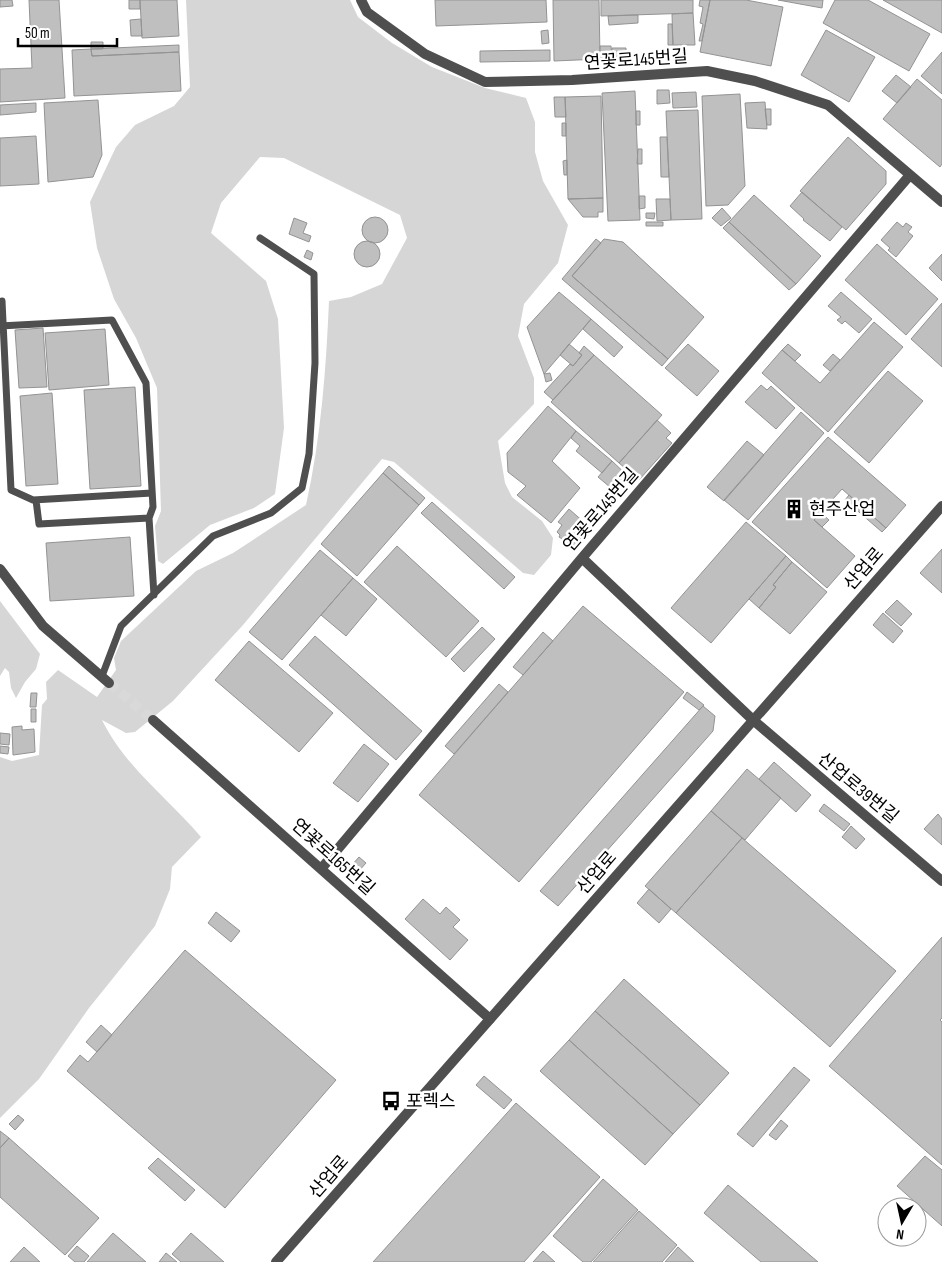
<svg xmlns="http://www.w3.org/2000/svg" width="942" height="1262" viewBox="0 0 942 1262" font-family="'Sofia Sans Condensed','Noto Sans KR',sans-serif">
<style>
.green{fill:#d6d6d6}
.building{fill:#bfbfbf;stroke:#939393}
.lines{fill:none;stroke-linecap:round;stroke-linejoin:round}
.minor-tunnel{stroke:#d9d9d9;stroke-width:10;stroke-dasharray:10 5;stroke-linecap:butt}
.service{stroke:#4f4f4f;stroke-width:7}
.minor{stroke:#4f4f4f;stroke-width:10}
.tertiary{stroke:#4f4f4f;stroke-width:10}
.labels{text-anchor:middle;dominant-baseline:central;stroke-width:5;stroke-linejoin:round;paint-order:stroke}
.street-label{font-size:18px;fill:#000;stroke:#fff}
.poi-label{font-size:18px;fill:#000;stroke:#fff;text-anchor:start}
</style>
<rect width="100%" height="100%" fill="#fff"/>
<path class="green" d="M 186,0 L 350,0 L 358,17 L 392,43 L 432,67 L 485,88 L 526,98 L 535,122 L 535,152 L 543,181 L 568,225 L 558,263 L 524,304 L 518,336 L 534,378 L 534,404 L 498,441 L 505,483 L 512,497 L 542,521 L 553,538 L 551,555 L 534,575 L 523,573 L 394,462 L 382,459 L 243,625 L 173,701 L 135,732 L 126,733 L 102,720 C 125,767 168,798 201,837 L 172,867 L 170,889 L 155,926 L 89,1008 L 39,1079 L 0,1118 L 0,757 L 12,761 L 39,755 L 42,705 L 47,699 L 46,682 L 58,670 L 97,697 L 116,670 L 114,658 L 121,641 L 196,571 L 233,553 L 306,505 C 321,437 326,370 329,301 L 351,297 L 382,284 L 407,238 L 400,215 L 284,158 L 260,157 L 221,203 L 211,233 L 266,281 L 278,319 L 284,428 L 275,494 L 254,508 L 210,525 L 163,564 L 158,561 L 155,526 L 161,511 L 157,388 L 136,338 L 114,299 L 97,248 L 90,202 L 116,147 L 135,125 L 174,106 L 190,87 Z
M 0,601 L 40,654 L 36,669 L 25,682 L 16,698 L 11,688 L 9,672 L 5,668 L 0,676 Z"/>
<path class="building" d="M 0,0 L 12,0 L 13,6 L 0,7 Z
M 29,0 L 59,0 L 65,98 L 0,102 L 0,69 L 32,68 Z
M 129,0 L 140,0 L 140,9 L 129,9 Z
M 140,0 L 177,0 L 179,36 L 142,38 Z
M 435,0 L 546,0 L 547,22 L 436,26 Z
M 553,0 L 599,0 L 600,59 L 554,61 Z
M 601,0 L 693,0 L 693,13 L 601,16 Z
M 700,0 L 710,0 L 702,41 L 699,41 L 703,24 L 700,23 L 703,7 L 699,6 Z
M 710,0 L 746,0 L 783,7 L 771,66 L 700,52 Z
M 778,0 L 823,0 L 822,8 Z
M 835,0 L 868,0 L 930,34 L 909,71 L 823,23 Z
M 883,0 L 942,0 L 942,33 Z
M 693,13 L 695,45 L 673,45 L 672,14 Z
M 638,15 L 638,23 L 609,25 L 608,16 Z
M 141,19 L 142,36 L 131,36 L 130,20 Z
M 668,24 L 672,24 L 673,45 L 668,45 Z
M 548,30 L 549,43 L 542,44 L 541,31 Z
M 826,30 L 875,57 L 849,102 L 801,75 Z
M 91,42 L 103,42 L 103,49 L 91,49 Z
M 179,45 L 179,52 L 92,56 L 91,49 Z
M 600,46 L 611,46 L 612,58 L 600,58 Z
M 612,48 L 626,48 L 626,56 L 612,57 Z
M 91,49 L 92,56 L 179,52 L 181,91 L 74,96 L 72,50 Z
M 550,50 L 550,61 L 480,62 L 480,51 Z
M 942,52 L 942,94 L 921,76 Z
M 896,75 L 911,87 L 897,103 L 882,91 Z
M 917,79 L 942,100 L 942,164 L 940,167 L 883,119 Z
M 657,90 L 669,90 L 670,103 L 657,104 Z
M 635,91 L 640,220 L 608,221 L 602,93 Z
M 696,92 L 697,107 L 673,108 L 672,93 Z
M 740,94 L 745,186 L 728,205 L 706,206 L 702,96 Z
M 601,96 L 603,198 L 568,199 L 565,97 Z
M 554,97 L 565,97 L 566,117 L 555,117 Z
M 98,100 L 102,155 L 93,177 L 48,182 L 44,103 Z
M 765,102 L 767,129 L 747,128 L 745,103 Z
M 36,103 L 36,112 L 0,115 L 0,105 Z
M 765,109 L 771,109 L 771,125 L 767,125 Z
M 698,110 L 702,219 L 671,220 L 666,111 Z
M 636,111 L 640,111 L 640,125 L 636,125 Z
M 562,123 L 566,123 L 566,136 L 562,136 Z
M 36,136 L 39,184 L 0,186 L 0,138 Z
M 660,137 L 667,137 L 669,177 L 661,177 Z
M 848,137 L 886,171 L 886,184 L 846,230 L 800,191 Z
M 638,149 L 642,149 L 642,164 L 637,164 Z
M 567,160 L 567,175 L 564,175 L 563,161 Z
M 802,192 L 842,227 L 830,241 L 803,220 L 804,219 L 790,206 Z
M 754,195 L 821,256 L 796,284 L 729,222 Z
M 639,196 L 645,196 L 645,208 L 639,209 Z
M 603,198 L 603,212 L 598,212 L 598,217 L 583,217 L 568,199 Z
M 656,199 L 670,199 L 671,220 L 657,221 Z
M 722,208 L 731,218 L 721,226 L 712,218 Z
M 646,213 L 655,213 L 654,219 L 646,218 Z
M362 230a13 13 0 1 1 26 0a13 13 0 1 1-26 0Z
M 294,218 L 307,223 L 303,233 L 311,236 L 309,242 L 289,234 Z
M 646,222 L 663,222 L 663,226 L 646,226 Z
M 729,222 L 796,284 L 789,290 L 723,228 Z
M 897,222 L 903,227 L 906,223 L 912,227 L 908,232 L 913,236 L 896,257 L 888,250 L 890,248 L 881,240 Z
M 596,239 L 601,243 L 572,276 L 668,359 L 662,366 L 562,279 Z
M 604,239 L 623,242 L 704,317 L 668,359 L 572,276 Z
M354 254a13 13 0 1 1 26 0a13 13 0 1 1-26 0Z
M 877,244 L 938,299 L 906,335 L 845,280 Z
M 307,250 L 313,253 L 311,260 L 304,257 Z
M 942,254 L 942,281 L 929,268 Z
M 559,292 L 591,319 L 544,374 L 527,327 Z
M 841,292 L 872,319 L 859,333 L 845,321 L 842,324 L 837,320 L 841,317 L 828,306 Z
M 942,303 L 942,367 L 911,339 Z
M 591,319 L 623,347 L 614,357 L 583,329 Z
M 874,322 L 903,347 L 828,432 L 762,373 L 782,350 L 820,383 Z
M 43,328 L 47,387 L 19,388 L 15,330 Z
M 105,329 L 109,385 L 49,390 L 45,333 Z
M 569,344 L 582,355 L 573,366 L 560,355 Z
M 688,344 L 719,371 L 697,396 L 665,368 Z
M 788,344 L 801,355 L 795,361 L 782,350 Z
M 584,346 L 594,355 L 553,400 L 544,392 L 570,364 L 573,366 L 582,355 L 579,353 Z
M 833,354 L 840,360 L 830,371 L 823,365 Z
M 594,355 L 662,415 L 619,463 L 551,402 Z
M 888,371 L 923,401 L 869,463 L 834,432 Z
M 550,373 L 552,380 L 546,382 L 544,374 Z
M 761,385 L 767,390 L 771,386 L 795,408 L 776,429 L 745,402 Z
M 135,387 L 141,486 L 90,489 L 84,390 Z
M 52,393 L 58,484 L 26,486 L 20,396 Z
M 548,406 L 576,431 L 552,461 L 580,488 L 551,523 L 517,495 L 526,486 L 508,472 L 507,453 Z
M 801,412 L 824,433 L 748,520 L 724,500 Z
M 657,420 L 671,433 L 666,438 L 672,443 L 639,480 L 619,463 Z
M 576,431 L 612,461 L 602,473 L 576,451 L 580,446 L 571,438 Z
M 828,437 L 906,505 L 886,528 L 842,489 L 814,520 L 855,556 L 827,588 L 752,522 Z
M 747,441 L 764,455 L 724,501 L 707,487 Z
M 612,461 L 630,478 L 617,493 L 598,477 Z
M 389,466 L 425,498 L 419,505 L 383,473 Z
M 383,473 L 419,505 L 357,576 L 321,544 Z
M 849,495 L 886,528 L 882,532 L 845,500 Z
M 432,502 L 515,577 L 504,589 L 421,513 Z
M 569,509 L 586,524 L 585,526 L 591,532 L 577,548 L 571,542 L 569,543 L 559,537 L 560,535 L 557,532 L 562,525 L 558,522 Z
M 821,513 L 829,520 L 822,527 L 814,520 Z
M 746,522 L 786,556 L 711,643 L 671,608 Z
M 130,537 L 134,596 L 50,601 L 46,543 Z
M 397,546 L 479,621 L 446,657 L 364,582 Z
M 942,549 L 942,593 L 920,573 Z
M 320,550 L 353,578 L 282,660 L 249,632 Z
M 786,556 L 792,562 L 773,585 L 776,587 L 759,608 L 749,599 Z
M 792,562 L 827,592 L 790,634 L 759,608 L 776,587 L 773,585 Z
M 353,578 L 377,599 L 346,636 L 321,615 Z
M 897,600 L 912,614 L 901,626 L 885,612 Z
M 583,606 L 684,692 L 519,882 L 419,795 Z
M 883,613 L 903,631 L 893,643 L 873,625 Z
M 482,627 L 495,639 L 464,672 L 451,659 Z
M 543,632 L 553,641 L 523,675 L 513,667 Z
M 315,636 L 422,731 L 396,760 L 289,665 Z
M 249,641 L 333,713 L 299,752 L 215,680 Z
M 499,684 L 508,692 L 454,754 L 445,746 Z
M 687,692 L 704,705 L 699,710 L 683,698 Z
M 31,693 L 37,693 L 36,707 L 30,707 Z
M 703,706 L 715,716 L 713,731 L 558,906 L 540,891 Z
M 31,709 L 36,709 L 36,722 L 31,722 Z
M 22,726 L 22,730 L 34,729 L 35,752 L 13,755 L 12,727 Z
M 0,733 L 10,734 L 9,745 L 0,744 Z
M 364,744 L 389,764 L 358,802 L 333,783 Z
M 0,746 L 9,747 L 8,754 L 0,753 Z
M 774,762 L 811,795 L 796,812 L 759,779 Z
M 747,769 L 781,798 L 745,840 L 711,811 Z
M 824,804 L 850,824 L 844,831 L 819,811 Z
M 711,811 L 742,838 L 676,913 L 645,886 Z
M 938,814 L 942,819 L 942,845 L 924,829 Z
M 851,826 L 865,839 L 856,849 L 842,837 Z
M 742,838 L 896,971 L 830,1047 L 676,913 Z
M 359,857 L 366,863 L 358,872 L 351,866 Z
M 649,889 L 671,909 L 659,923 L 637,903 Z
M 423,899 L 440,914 L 446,907 L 460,920 L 453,927 L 468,940 L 450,960 L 405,919 Z
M 216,912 L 240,931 L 231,942 L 208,923 Z
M 942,937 L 942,1018 L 940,1020 L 942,1022 L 942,1165 L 829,1066 Z
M 185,950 L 336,1080 L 225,1208 L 67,1071 L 80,1055 L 88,1062 Z
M 624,979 L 729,1073 L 700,1105 L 595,1011 Z
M 595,1011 L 700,1105 L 673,1134 L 569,1040 Z
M 101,1025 L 112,1035 L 97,1052 L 86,1042 Z
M 569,1040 L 673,1134 L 645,1165 L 540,1071 Z
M 794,1067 L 810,1080 L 753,1147 L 737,1134 Z
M 484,1076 L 512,1100 L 504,1109 L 476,1085 Z
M 516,1103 L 600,1177 L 524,1262 L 373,1262 Z
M 18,1115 L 24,1120 L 15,1130 L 9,1124 Z
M 781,1120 L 788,1126 L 776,1140 L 769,1135 Z
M 0,1131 L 9,1138 L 0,1148 Z
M 9,1138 L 99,1218 L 65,1255 L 0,1197 L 0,1148 Z
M 925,1156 L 942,1170 L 942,1226 L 897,1186 Z
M 158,1158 L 195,1190 L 185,1201 L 148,1168 Z
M 603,1179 L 638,1210 L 591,1262 L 583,1262 L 553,1236 Z
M 728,1185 L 818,1262 L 761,1262 L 704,1213 Z
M 639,1211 L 677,1245 L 662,1262 L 593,1262 Z
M 113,1233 L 146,1262 L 87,1262 Z
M 191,1233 L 224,1262 L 181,1262 L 172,1254 Z
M 77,1246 L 89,1256 L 84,1262 L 75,1262 L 68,1256 Z
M 24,1247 L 40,1262 L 10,1262 Z
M 678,1247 L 694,1262 L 665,1262 Z
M 543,1251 L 555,1262 L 533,1262 Z
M 166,1253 L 177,1262 L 159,1262 Z"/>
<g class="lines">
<path class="minor-tunnel" d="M 109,683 L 153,720"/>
<path class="service" d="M 2,301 L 11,490 L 33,500 L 152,493
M 0,326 L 112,320 L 146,383 L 153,507 L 149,518 L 154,595
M 36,500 L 39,524 L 149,518
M 102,676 L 121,626 L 213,536 L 271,513 L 302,488 L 309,454 L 315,363 L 314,274 L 260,238"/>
<path class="minor" d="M 361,0 L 367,12 L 425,54 L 485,82 L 572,80 L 707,71 L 755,81 L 828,105 L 942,202
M 582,558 L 753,720 L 942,881
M 0,569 L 43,626 L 109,683
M 153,720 L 490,1019
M 321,869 L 582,558 L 910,175"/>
<path class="tertiary" d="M 276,1262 L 942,506"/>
</g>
<defs>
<symbol id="building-bare" viewBox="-9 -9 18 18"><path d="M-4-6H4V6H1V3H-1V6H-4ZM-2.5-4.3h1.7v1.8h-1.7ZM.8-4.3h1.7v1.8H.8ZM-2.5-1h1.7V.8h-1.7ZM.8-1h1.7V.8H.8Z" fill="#000" stroke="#fff" stroke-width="2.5" paint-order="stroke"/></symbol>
<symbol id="bus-bare" viewBox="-9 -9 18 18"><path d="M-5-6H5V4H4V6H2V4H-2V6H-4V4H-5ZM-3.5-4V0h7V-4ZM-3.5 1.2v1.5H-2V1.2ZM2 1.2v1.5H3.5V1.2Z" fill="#000" stroke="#fff" stroke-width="2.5" paint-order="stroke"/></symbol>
</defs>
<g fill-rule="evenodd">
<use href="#building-bare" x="780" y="495" width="28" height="28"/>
<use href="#bus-bare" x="377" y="1087" width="28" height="28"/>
</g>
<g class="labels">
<g class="street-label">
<text transform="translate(636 60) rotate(-4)">연꽃로145번길</text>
<text transform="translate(601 510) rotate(-49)">연꽃로145번길</text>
<text transform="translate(864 569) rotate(-49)">산업로</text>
<text transform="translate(858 788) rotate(40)">산업로39번길</text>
<text transform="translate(333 857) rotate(42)">연꽃로165번길</text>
<text transform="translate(597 873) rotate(-49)">산업로</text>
<text transform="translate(329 1177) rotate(-49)">산업로</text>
</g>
<g class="poi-label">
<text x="809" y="509">현주산업</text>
<text x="406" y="1101">포렉스</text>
</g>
</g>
<g transform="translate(902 1222) rotate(189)"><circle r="24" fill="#ffffff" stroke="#999999"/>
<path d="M0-4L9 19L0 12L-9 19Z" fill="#000000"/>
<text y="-8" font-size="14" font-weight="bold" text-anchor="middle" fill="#000000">N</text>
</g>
<path d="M18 38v8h99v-8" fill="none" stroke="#000000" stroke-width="2.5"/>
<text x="25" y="38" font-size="15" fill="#000000" stroke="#ffffff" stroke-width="4" paint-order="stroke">50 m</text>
</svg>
